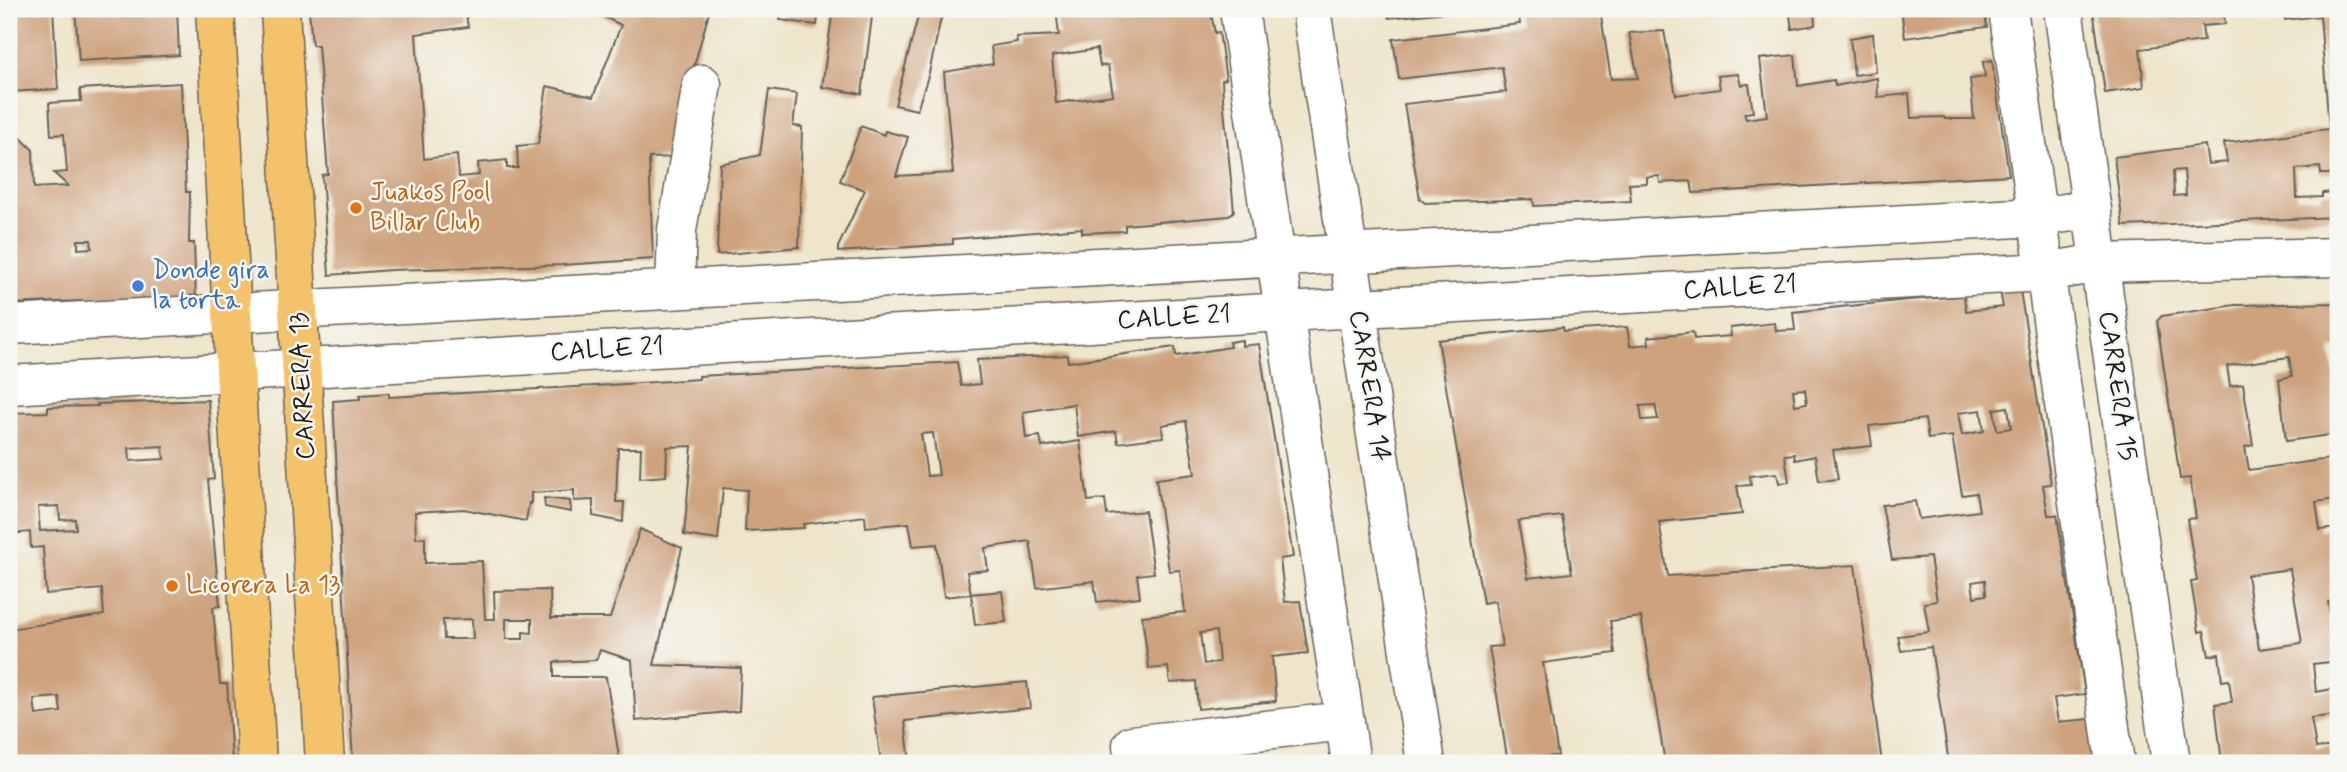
<svg xmlns="http://www.w3.org/2000/svg" width="2347" height="772" viewBox="0 0 2347 772" font-family="Mynerve,sans-serif">
<style>
.building{fill:#cda27d;fill-rule:evenodd}
.lines{fill:none;stroke-linecap:round;stroke-linejoin:round}
.minor-casing{stroke:#666259;stroke-width:41}
.major-casing{stroke:#666259;stroke-width:41}
.minor{stroke:#fff;stroke-width:38}
.major{stroke:#f4c26a;stroke-width:38}
.food-dot{fill:#e8710a;stroke:#f6f6f2;stroke-width:2.5}
.shop-dot{fill:#3f7fe0;stroke:#f6f6f2;stroke-width:2.5}
.labels{text-anchor:middle;dominant-baseline:central;stroke-width:5;stroke-linejoin:round;paint-order:stroke}
.food-label{font-size:26px;fill:#c56008;stroke:#f6f6f2;text-anchor:start}
.shop-label{font-size:26px;fill:#366cbe;stroke:#f6f6f2;text-anchor:start}
.street-label{font-size:26px;fill:#1c1c1c;stroke:#f6f6f2}
</style>
<rect width="100%" height="100%" fill="#f6f6f2"/>
<filter id="ink" filterUnits="userSpaceOnUse"><feTurbulence type="fractalNoise" baseFrequency=".0143" numOctaves="2"/><feDisplacementMap in="SourceGraphic" scale="14" xChannelSelector="R" yChannelSelector="G"/><feConvolveMatrix kernelMatrix="1 2 1 2 8 2 1 2 1" color-interpolation-filters="sRGB"/></filter>
<filter id="wash" filterUnits="userSpaceOnUse"><feTurbulence type="fractalNoise" baseFrequency=".00686" numOctaves="4" result="noise"/><feDisplacementMap in="SourceGraphic" scale="28" xChannelSelector="R" yChannelSelector="G"/><feGaussianBlur stdDeviation="1.57" result="paint"/><feColorMatrix in="noise" values="0 0 0 0 0 0 0 0 0 0 0 0 0 0 0 0 0 1.4 0 .05"/><feComposite in="paint" operator="in"/></filter>
<g filter="url(#wash)">
<rect width="100%" height="100%" fill="#eee5ca"/>
<g id="blocks">
<path class="building" d="M 9,9 L 53,9 L 58,89 L 9,92 Z
M 75,9 L 177,9 L 179,55 L 79,61 Z
M 309,9 L 399,9 L 399,12 L 426,9 L 465,9 L 468,27 L 416,34 L 424,159 L 457,155 L 459,177 L 479,175 L 478,163 L 507,160 L 507,168 L 518,168 L 517,146 L 538,144 L 547,86 L 593,97 L 621,25 L 587,9 L 710,9 L 675,134 L 676,157 L 649,158 L 653,259 L 562,265 L 391,270 L 329,275 L 322,175 L 328,174 L 318,45 L 312,45 Z
M 782,9 L 819,9 L 817,25 L 780,20 Z
M 833,9 L 873,9 L 862,94 L 822,87 Z
M 920,9 L 943,9 L 929,73 L 917,110 L 895,105 Z
M 1056,9 L 1210,9 L 1215,33 L 1219,32 L 1226,79 L 1222,80 L 1223,98 L 1234,211 L 1229,216 L 1125,225 L 1125,231 L 1082,233 L 1082,228 L 953,239 L 953,244 L 838,252 L 838,247 L 865,190 L 840,181 L 861,126 L 884,135 L 885,131 L 908,137 L 896,176 L 953,173 L 944,72 L 993,64 L 991,46 L 1017,42 L 1016,37 L 1059,35 ZM 1097,49 L 1100,66 L 1108,65 L 1113,95 L 1056,103 L 1052,56 Z
M 1387,9 L 1458,9 L 1458,11 L 1389,18 Z
M 1517,9 L 1600,9 L 1611,79 L 1638,78 L 1629,33 L 1664,31 L 1676,95 L 1720,89 L 1718,76 L 1738,74 L 1741,85 L 1749,84 L 1753,112 L 1744,113 L 1746,119 L 1767,116 L 1760,59 L 1795,55 L 1798,86 L 1834,80 L 1835,86 L 1877,78 L 1878,97 L 1909,94 L 1911,118 L 1944,117 L 1945,119 L 1974,119 L 1970,79 L 1985,77 L 1983,62 L 1992,60 L 2009,175 L 1693,193 L 1691,181 L 1660,183 L 1659,176 L 1647,177 L 1647,183 L 1629,184 L 1631,201 L 1534,206 L 1533,199 L 1425,203 L 1420,199 L 1404,104 L 1506,92 L 1502,67 L 1399,79 L 1393,39 L 1520,24 Z
M 1789,9 L 1814,9 L 1815,25 L 1792,29 Z
M 1901,9 L 1984,9 L 1987,27 L 1905,38 Z
M 2093,9 L 2254,9 L 2255,11 L 2224,15 L 2225,24 L 2202,26 L 2204,41 L 2140,49 L 2144,87 L 2105,93 Z
M 2284,9 L 2338,9 L 2338,174 L 2321,174 L 2320,167 L 2296,169 L 2297,198 L 2322,197 L 2322,193 L 2338,192 L 2338,217 L 2123,226 L 2114,157 L 2205,145 L 2208,164 L 2227,162 L 2224,143 L 2329,129 L 2320,16 L 2285,20 ZM 2184,170 L 2186,195 L 2174,196 L 2173,171 Z
M 1873,34 L 1876,72 L 1854,75 L 1850,38 Z
M 181,83 L 186,192 L 190,192 L 189,243 L 194,243 L 196,300 L 81,304 L 81,301 L 9,304 L 9,137 L 20,137 L 33,150 L 34,188 L 68,186 L 54,173 L 67,172 L 64,134 L 51,135 L 49,103 L 81,101 L 80,89 ZM 78,240 L 91,240 L 92,248 L 78,249 Z
M 769,90 L 797,94 L 793,126 L 802,127 L 799,247 L 717,255 L 720,164 L 760,155 Z
M 2020,290 L 2051,484 L 2043,485 L 2048,515 L 2057,515 L 2085,694 L 2054,698 L 2058,722 L 2089,719 L 2096,763 L 1949,763 L 1931,647 L 1901,651 L 1898,636 L 1929,632 L 1924,603 L 1937,601 L 1930,557 L 1892,560 L 1882,505 L 1915,501 L 1919,519 L 1979,511 L 1976,493 L 1962,495 L 1952,436 L 1928,439 L 1925,419 L 1869,426 L 1872,446 L 1833,450 L 1838,479 L 1819,481 L 1815,456 L 1795,460 L 1794,454 L 1785,455 L 1789,482 L 1779,483 L 1777,473 L 1750,476 L 1751,485 L 1737,486 L 1742,514 L 1659,522 L 1668,576 L 1855,565 L 1882,763 L 1665,763 L 1641,617 L 1610,621 L 1615,653 L 1543,663 L 1558,756 L 1529,758 L 1530,763 L 1508,763 L 1489,647 L 1502,646 L 1495,601 L 1483,603 L 1438,340 L 1563,327 L 1564,331 L 1627,327 L 1630,346 L 1649,344 L 1648,337 L 1693,332 L 1694,339 L 1731,336 L 1730,328 L 1775,323 L 1776,331 L 1795,330 L 1793,312 L 1907,300 L 1964,296 L 1966,311 L 2003,307 L 2000,291 ZM 1805,389 L 1807,403 L 1795,405 L 1793,390 ZM 1655,405 L 1658,419 L 1642,420 L 1640,406 ZM 2008,407 L 2011,428 L 1997,430 L 1994,409 ZM 1981,410 L 1984,431 L 1962,435 L 1958,413 ZM 1562,516 L 1572,573 L 1528,578 L 1518,521 ZM 1985,580 L 1986,595 L 1974,597 L 1972,582 Z
M 2338,303 L 2338,348 L 2331,349 L 2333,371 L 2338,370 L 2338,434 L 2286,441 L 2279,379 L 2292,376 L 2289,357 L 2227,366 L 2230,386 L 2243,384 L 2253,445 L 2245,447 L 2249,470 L 2329,459 L 2336,499 L 2316,502 L 2320,530 L 2338,528 L 2338,600 L 2328,602 L 2335,643 L 2338,643 L 2338,661 L 2313,664 L 2316,692 L 2338,688 L 2338,715 L 2311,718 L 2316,748 L 2336,746 L 2338,763 L 2222,763 L 2215,704 L 2232,702 L 2229,680 L 2222,681 L 2219,654 L 2209,656 L 2204,631 L 2199,632 L 2191,582 L 2197,581 L 2187,519 L 2196,518 L 2190,478 L 2180,479 L 2157,321 L 2162,316 L 2235,305 ZM 2290,569 L 2302,643 L 2259,649 L 2247,575 Z
M 1242,340 L 1242,346 L 1259,344 L 1293,557 L 1280,559 L 1285,602 L 1300,601 L 1308,653 L 1272,657 L 1276,701 L 1198,709 L 1196,681 L 1170,683 L 1168,667 L 1149,669 L 1142,616 L 1185,612 L 1180,570 L 1169,571 L 1156,479 L 1195,474 L 1186,421 L 1162,425 L 1163,437 L 1118,443 L 1116,431 L 1078,437 L 1074,404 L 1023,412 L 1026,438 L 1040,436 L 1042,447 L 1080,441 L 1088,501 L 1105,499 L 1107,515 L 1145,511 L 1154,573 L 1137,575 L 1140,597 L 1097,602 L 1094,581 L 1037,588 L 1030,541 L 985,548 L 988,570 L 967,572 L 971,594 L 944,597 L 937,544 L 913,546 L 909,523 L 866,527 L 865,516 L 803,524 L 804,528 L 745,531 L 747,490 L 723,488 L 718,540 L 684,535 L 692,446 L 667,447 L 666,476 L 640,478 L 641,448 L 618,448 L 616,502 L 624,502 L 623,522 L 593,516 L 593,500 L 574,501 L 574,490 L 531,493 L 531,504 L 529,503 L 526,521 L 464,509 L 415,512 L 416,538 L 425,537 L 425,563 L 482,561 L 485,619 L 495,619 L 494,591 L 550,590 L 551,618 L 610,618 L 640,529 L 682,548 L 654,665 L 741,668 L 739,711 L 636,721 L 632,660 L 600,650 L 596,660 L 554,662 L 554,677 L 606,677 L 620,763 L 353,763 L 333,401 L 360,399 L 360,395 L 389,393 L 389,397 L 595,386 L 699,379 L 699,376 L 957,362 L 961,386 L 980,384 L 977,360 L 1067,355 L 1068,362 L 1175,347 L 1176,356 L 1230,347 L 1229,342 ZM 933,433 L 939,475 L 927,476 L 921,434 ZM 472,619 L 473,639 L 444,639 L 443,620 ZM 506,619 L 532,619 L 532,633 L 523,632 L 523,639 L 506,639 ZM 1216,631 L 1219,662 L 1204,664 L 1200,633 Z
M 208,400 L 214,479 L 208,480 L 220,606 L 213,607 L 220,684 L 227,684 L 232,762 L 9,763 L 9,629 L 104,615 L 102,589 L 46,594 L 43,547 L 31,548 L 30,532 L 9,534 L 9,413 L 48,412 L 48,407 L 98,406 L 97,404 ZM 163,446 L 164,459 L 130,461 L 129,448 ZM 59,506 L 60,520 L 75,519 L 76,529 L 40,531 L 38,507 ZM 59,697 L 61,712 L 36,715 L 34,699 Z
M 544,498 L 570,501 L 571,512 L 545,507 Z
M 1002,591 L 1006,622 L 975,625 L 971,594 Z
M 1027,682 L 1030,708 L 905,721 L 910,763 L 881,763 L 872,697 Z"/>
</g>
</g>
<g filter="url(#ink)">
<use href="#blocks" fill-opacity="0" stroke="#666259" stroke-width="2"/>
<g class="lines">
<defs>
<path id="minor" d="M 1239,9 L 1351,763
M 1311,9 L 1426,763
M 2008,9 L 2115,763
M 2063,9 L 2171,763
M 675,289 L 677,230 L 702,84
M 9,325 L 2038,217 L 2092,209
M 9,385 L 1284,312 L 2046,272 L 2099,263 L 2338,257
M 1134,763 L 1132,745 L 1345,721"/>
<path id="major" d="M 215,9 L 257,763
M 280,9 L 325,763"/>
</defs>
<use href="#minor" class="minor-casing"/>
<use href="#major" class="major-casing"/>
<use href="#minor" class="minor"/>
<use href="#major" class="major"/>
</g>
</g>
<g class="food-dot">
<circle cx="356" cy="208" r="7"/>
<circle cx="172" cy="586" r="7"/>
</g>
<circle class="shop-dot" cx="138" cy="286" r="7"/>
<g class="labels">
<g class="food-label">
<text x="370" y="193">Juakos Pool<tspan x="370" dy="30">Billar Club</tspan></text>
<text x="186" y="586">Licorera La 13</text>
</g>
<g class="shop-label">
<text x="152" y="271">Donde gira<tspan x="152" dy="30">la torta</tspan></text>
</g>
<g class="street-label">
<text transform="translate(1740 288) rotate(-3)">CALLE 21</text>
<text transform="translate(1174 318) rotate(-3)">CALLE 21</text>
<text transform="translate(607 350) rotate(-3)">CALLE 21</text>
<text transform="translate(303 386) rotate(-93)">CARRERA 13</text>
<text transform="translate(1369 386) rotate(81)">CARRERA 14</text>
<text transform="translate(2117 386) rotate(82)">CARRERA 15</text>
</g>
</g>
<rect width="2347" height="772" fill="none" stroke="#f6f6f2" stroke-width="35"/>
</svg>
